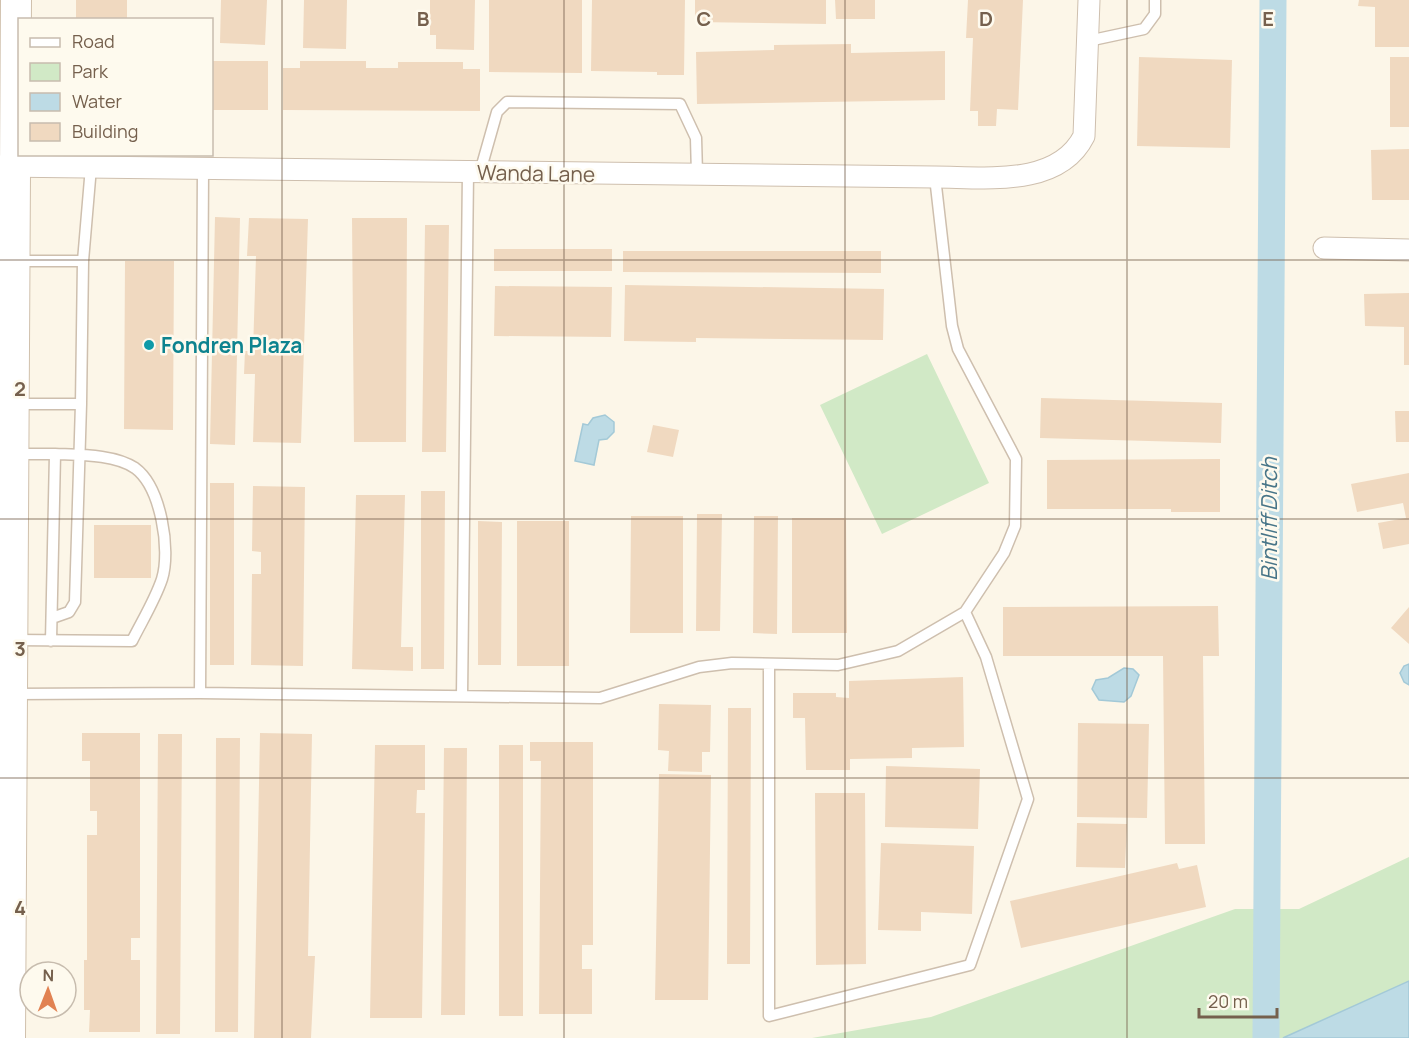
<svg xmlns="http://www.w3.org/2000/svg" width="1409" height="1038" viewBox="0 0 1409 1038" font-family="Manrope,sans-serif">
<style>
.green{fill:#d1e9c6}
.water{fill:#bddbe5;stroke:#a3c9d7;stroke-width:1.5}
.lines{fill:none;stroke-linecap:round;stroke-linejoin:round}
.canal{stroke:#bddbe5;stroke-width:27}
.building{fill:#f0d9c0}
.service-casing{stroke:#cebfae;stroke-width:13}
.minor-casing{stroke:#cebfae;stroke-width:23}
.secondary-casing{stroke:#d0c0ac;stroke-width:32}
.service{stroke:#fff;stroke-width:10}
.minor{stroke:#fff;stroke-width:21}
.secondary{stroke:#fff;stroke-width:30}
.grid{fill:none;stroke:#75604d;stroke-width:1.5;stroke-opacity:0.55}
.culture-dot{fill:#0f9aa8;stroke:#fefaee;stroke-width:2}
.labels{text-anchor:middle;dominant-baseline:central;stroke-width:5;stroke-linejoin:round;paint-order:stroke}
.street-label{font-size:21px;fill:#75604d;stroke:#fefaee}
.culture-label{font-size:21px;font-weight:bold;fill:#0d838f;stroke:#fefaee;text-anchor:start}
.water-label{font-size:22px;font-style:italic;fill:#477588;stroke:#fefaee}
.grid-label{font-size:20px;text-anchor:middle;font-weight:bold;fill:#75604d;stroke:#fefaee;stroke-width:5;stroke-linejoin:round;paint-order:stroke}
</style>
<rect width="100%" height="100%" fill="#fcf6e8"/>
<path class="green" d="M 927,354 L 989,483 L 882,534 L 820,405 Z
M 1409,857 L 1409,1038 L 812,1038 L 931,1017 L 1235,909 L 1299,909 Z"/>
<path class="water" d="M 605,415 L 614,422 L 614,432 L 607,439 L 599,440 L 594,465 L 575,461 L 583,424 L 588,425 L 593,418 Z
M 1409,664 L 1409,685 L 1404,682 L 1400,673 L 1404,666 Z
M 1124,668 L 1133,669 L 1139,675 L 1131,696 L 1124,702 L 1099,700 L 1092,689 L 1096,680 L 1108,678 Z
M 1409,981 L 1409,1038 L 1283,1038 L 1285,1037 Z"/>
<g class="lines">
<path class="canal" d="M 1266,1038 L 1273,0"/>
</g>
<path class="building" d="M 76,0 L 127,0 L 127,20 L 76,20 Z
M 221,0 L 267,0 L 265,45 L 220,43 Z
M 304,0 L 347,0 L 346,49 L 303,48 Z
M 430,0 L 475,0 L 474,50 L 436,49 L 436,35 L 430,35 Z
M 489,0 L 582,0 L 582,73 L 489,72 Z
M 592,0 L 685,0 L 684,75 L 657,75 L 657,72 L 591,71 Z
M 695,0 L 826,0 L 826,24 L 695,22 Z
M 835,0 L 875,0 L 875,19 L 836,19 Z
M 968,0 L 1023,0 L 1018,110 L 997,109 L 996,126 L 978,126 L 978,111 L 970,111 L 973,38 L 966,38 Z
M 1359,0 L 1409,0 L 1409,47 L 1375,47 L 1375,7 L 1358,6 Z
M 851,44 L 851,53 L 945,51 L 945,100 L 697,104 L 696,52 L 774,50 L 774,45 Z
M 1139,57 L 1232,60 L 1230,148 L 1137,146 Z
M 1390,57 L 1409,57 L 1409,127 L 1390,127 Z
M 212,61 L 268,61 L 268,110 L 212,110 Z
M 300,61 L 366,61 L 366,68 L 398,68 L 398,62 L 463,62 L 463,69 L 480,69 L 480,111 L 283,110 L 283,68 L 300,68 Z
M 1409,149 L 1409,200 L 1372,200 L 1371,150 Z
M 215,217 L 240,218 L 235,445 L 210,444 Z
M 249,218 L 308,219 L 301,443 L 253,442 L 255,374 L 244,374 L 245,351 L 253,351 L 256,256 L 247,256 Z
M 352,218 L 407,218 L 406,442 L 354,442 Z
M 425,225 L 449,225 L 446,452 L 422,452 Z
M 494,249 L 612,249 L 612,271 L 494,271 Z
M 623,251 L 881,251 L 881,273 L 623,272 Z
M 125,261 L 174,261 L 173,430 L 124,429 Z
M 625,285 L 884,289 L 883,340 L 696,338 L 696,342 L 624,341 Z
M 495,286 L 612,287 L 611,337 L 494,336 Z
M 1409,293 L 1409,365 L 1404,365 L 1404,327 L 1365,326 L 1364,294 Z
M 1041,398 L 1222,403 L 1221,443 L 1040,438 Z
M 1395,411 L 1409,411 L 1409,442 L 1396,442 Z
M 653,425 L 679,430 L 673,457 L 647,452 Z
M 1220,459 L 1220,512 L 1171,512 L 1171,509 L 1047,509 L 1047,460 Z
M 1409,473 L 1409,544 L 1383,549 L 1378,523 L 1406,518 L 1403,503 L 1357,512 L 1351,484 Z
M 210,483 L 234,483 L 234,665 L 210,665 Z
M 253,486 L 305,487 L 303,666 L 251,665 L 252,574 L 261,574 L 261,552 L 252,551 Z
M 421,491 L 445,491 L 444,669 L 421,669 Z
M 356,495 L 405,495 L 401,647 L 413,647 L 413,671 L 352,669 Z
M 697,514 L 722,514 L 720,631 L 696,631 Z
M 631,516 L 683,516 L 683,633 L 630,633 Z
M 754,516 L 778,516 L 777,634 L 753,633 Z
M 792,518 L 846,518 L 847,633 L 792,633 Z
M 478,521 L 502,522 L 501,665 L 478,665 Z
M 517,521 L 569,521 L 569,666 L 517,666 Z
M 94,525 L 151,525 L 151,578 L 94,578 Z
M 1218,606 L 1219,656 L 1203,656 L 1205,844 L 1165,844 L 1163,656 L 1003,656 L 1003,607 Z
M 1409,607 L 1409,644 L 1391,628 Z
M 963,677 L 964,747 L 912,748 L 912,758 L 850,759 L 850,770 L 806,770 L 805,718 L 793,718 L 793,693 L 836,693 L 836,697 L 849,698 L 849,681 Z
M 659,704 L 711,705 L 710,752 L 702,752 L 702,772 L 668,771 L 669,751 L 658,750 Z
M 728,708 L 751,708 L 750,964 L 727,964 Z
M 1078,723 L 1149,724 L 1147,818 L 1077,817 Z
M 82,733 L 140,733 L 140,938 L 131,938 L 131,960 L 140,960 L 140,1032 L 89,1032 L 90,1010 L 84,1010 L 84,960 L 87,960 L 87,835 L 97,835 L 97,811 L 90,811 L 90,761 L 82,761 Z
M 260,733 L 312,734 L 308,956 L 315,956 L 311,1038 L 254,1038 Z
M 158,734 L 182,734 L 180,1034 L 156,1034 Z
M 216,738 L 240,738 L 238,1032 L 215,1032 Z
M 530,742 L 593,742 L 593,945 L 582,945 L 582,969 L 592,969 L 592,1014 L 539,1014 L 541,761 L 530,761 Z
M 375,745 L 425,745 L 425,790 L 417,790 L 416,813 L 425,813 L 422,1018 L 370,1018 Z
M 499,745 L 523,745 L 523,1016 L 499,1016 Z
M 444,748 L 467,748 L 465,1015 L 441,1015 Z
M 886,766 L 980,769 L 978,829 L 885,827 Z
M 659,774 L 711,775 L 708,1000 L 655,1000 Z
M 815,793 L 865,793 L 866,964 L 816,965 Z
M 1077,823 L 1127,824 L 1125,868 L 1076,867 Z
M 881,843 L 974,846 L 972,914 L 921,912 L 921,931 L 878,930 Z
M 1177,863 L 1179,869 L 1197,865 L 1206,907 L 1021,948 L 1010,901 Z"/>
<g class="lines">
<defs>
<path id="service" d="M 1088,41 L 1144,29 L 1155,14 L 1155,0
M 480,172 L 497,112 L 507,102 L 680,104 L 696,138 L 697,174
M 15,261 L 83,261
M 15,404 L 81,404 L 83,261 L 91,167
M 16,454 L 55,454
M 52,618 L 69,612 L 75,602 L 81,404
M 14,640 L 132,641 C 142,621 155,600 162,579 C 171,550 161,487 135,468 C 114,454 79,455 55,454 L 51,641
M 769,665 L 769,1016 L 970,965 L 1028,799 L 986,657 L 965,612
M 200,693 L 203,169
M 13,694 L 200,693 L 600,698 L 699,667 L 732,663 L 838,665 L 898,651 L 965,612 L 1004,553 L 1015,526 L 1016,459 L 958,349 L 952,326 L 935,177
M 462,696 L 468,172"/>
<path id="minor" d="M 0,166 L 935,177 C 983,177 1058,188 1084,136 L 1089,0
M 1324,248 L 1409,250"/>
<path id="secondary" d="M 10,1038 L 16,0"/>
</defs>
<use href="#service" class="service-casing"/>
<use href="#minor" class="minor-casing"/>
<use href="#secondary" class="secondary-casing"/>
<use href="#service" class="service"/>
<use href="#minor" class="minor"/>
<use href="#secondary" class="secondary"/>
</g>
<path class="grid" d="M 282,0 L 282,1038M 564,0 L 564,1038M 845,0 L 845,1038M 1127,0 L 1127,1038M 0,260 L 1409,260M 0,519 L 1409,519M 0,778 L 1409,778"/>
<circle class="culture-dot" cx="149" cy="345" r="6"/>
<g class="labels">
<g class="street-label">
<text transform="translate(536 173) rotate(1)">Wanda Lane</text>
</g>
<g class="culture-label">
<text x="161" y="345">Fondren Plaza</text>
</g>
<g class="water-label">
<text transform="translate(1269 519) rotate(-90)">Bintliff Ditch</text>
</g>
</g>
<g class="grid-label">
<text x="423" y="26">B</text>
<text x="704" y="26">C</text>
<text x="986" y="26">D</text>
<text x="1268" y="26">E</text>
<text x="20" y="396">2</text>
<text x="20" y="656">3</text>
<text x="20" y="915">4</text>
</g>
<rect x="18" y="18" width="195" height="138" fill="#fefaee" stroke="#c7bcae" stroke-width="1.5"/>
<rect x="30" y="38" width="30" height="9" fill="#ffffff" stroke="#c7bcae" stroke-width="1.5"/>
<text x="72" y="48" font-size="18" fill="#75604d">Road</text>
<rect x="30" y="63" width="30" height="18" fill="#d1e9c6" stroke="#c7bcae" stroke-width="1.5"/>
<text x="72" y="78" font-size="18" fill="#75604d">Park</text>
<rect x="30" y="93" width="30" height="18" fill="#bddbe5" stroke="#c7bcae" stroke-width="1.5"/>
<text x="72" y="108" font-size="18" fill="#75604d">Water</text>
<rect x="30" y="123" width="30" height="18" fill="#f0d9c0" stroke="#c7bcae" stroke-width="1.5"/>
<text x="72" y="138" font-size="18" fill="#75604d">Building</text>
<g transform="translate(48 990) rotate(1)"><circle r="28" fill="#fefaee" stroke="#c7bcae" stroke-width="1.5"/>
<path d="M0-4.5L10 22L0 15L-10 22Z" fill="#e18252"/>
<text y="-9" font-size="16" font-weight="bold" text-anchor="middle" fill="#75604d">N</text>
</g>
<path d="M1199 1008v9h78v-9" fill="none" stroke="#75604d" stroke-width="3"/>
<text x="1208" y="1008" font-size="18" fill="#75604d" stroke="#fefaee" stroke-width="4.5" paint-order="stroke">20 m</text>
</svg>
